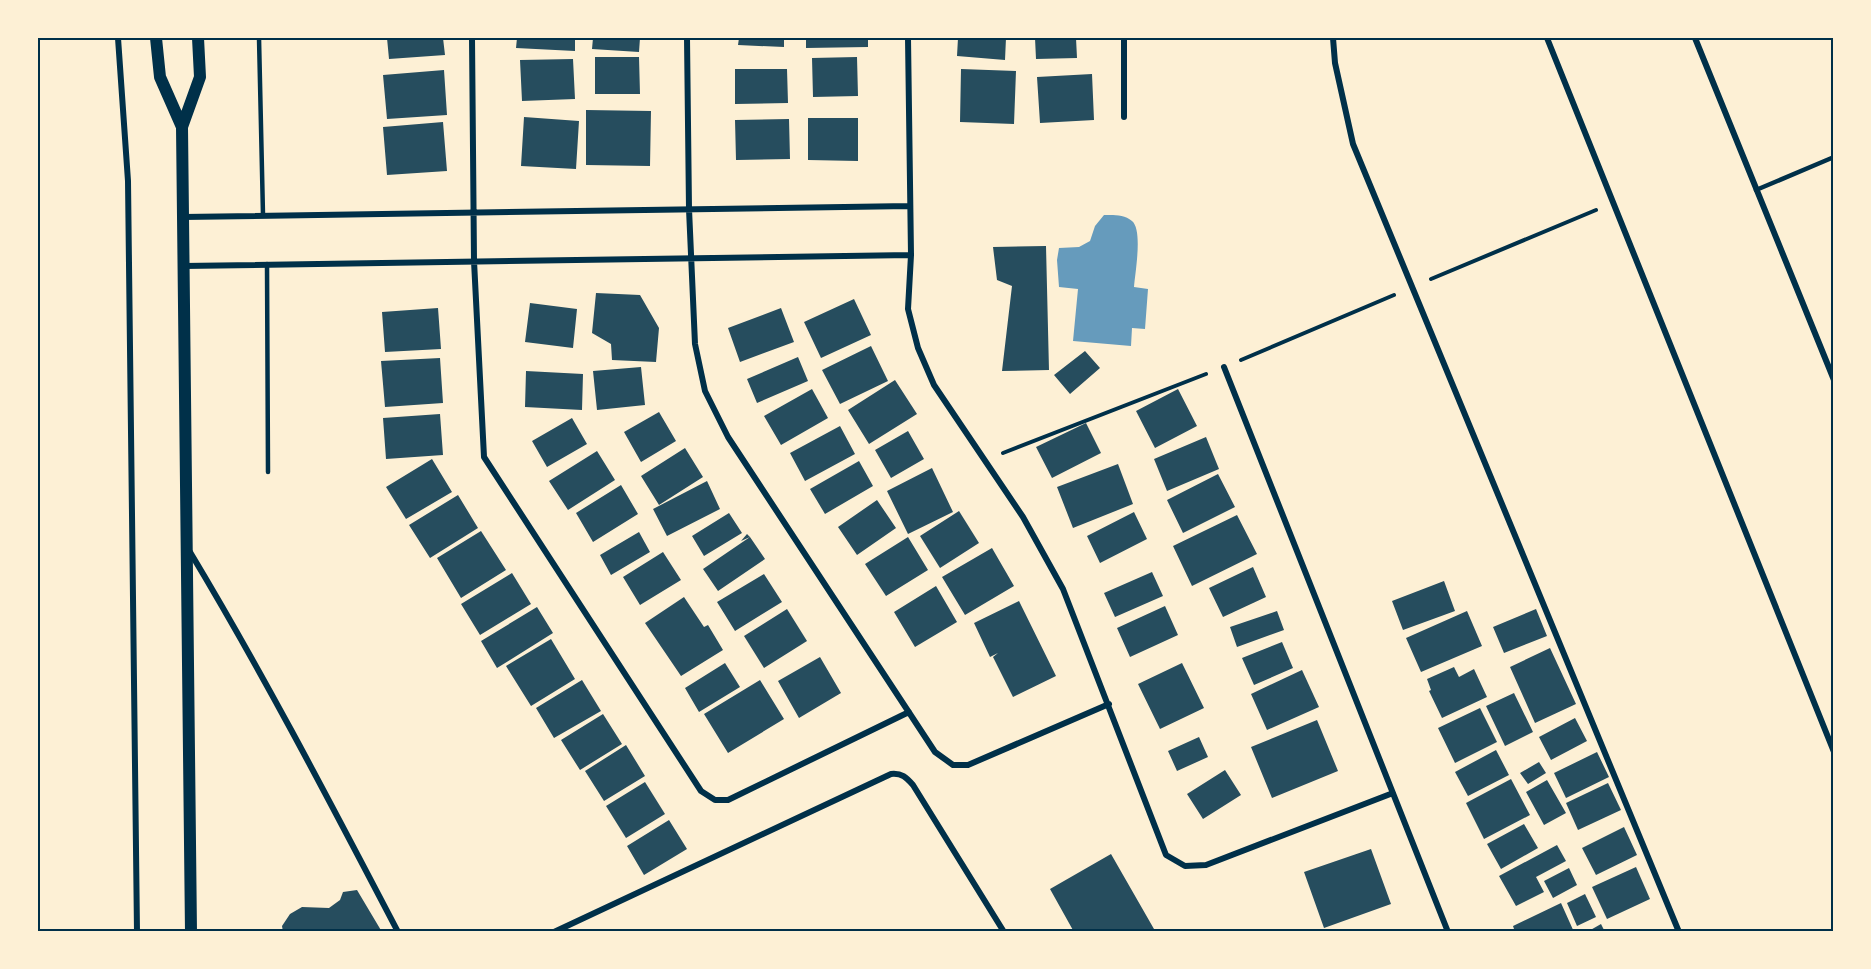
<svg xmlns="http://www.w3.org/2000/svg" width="1871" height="969" viewBox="0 0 1871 969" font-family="Cabin,sans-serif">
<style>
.water{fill:#669bbc}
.building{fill:#264d5e}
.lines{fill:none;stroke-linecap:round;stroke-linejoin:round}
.path{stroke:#003049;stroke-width:4}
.service{stroke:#003049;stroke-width:4.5}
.minor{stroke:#003049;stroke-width:6}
.secondary{stroke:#003049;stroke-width:12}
.neatline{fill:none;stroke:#003049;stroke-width:2}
</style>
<rect width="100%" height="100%" fill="#fdf0d5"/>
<path class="water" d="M 1104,215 C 1113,215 1124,214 1132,221 C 1143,230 1135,273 1134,287 L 1148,289 L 1145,329 L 1132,328 L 1131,346 L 1073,341 L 1078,289 L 1059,287 L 1057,260 L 1059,248 L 1079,247 L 1090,241 L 1095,226 Z"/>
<path class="building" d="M 387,38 L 443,38 L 445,55 L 389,59 Z
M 517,38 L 575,38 L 575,51 L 516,48 Z
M 593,38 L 640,38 L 639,52 L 592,49 Z
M 739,38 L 784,38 L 784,47 L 738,45 Z
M 806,38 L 868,38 L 868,47 L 806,48 Z
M 958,38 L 1006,38 L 1005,60 L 957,56 Z
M 1035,38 L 1076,38 L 1077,58 L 1036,59 Z
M 595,57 L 639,57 L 640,94 L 595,94 Z
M 857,57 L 858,96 L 813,97 L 812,58 Z
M 573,59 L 575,99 L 522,101 L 520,60 Z
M 735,69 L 787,69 L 788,103 L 735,104 Z
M 961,69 L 1016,71 L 1014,124 L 960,122 Z
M 444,70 L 447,115 L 387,119 L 383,75 Z
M 1092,74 L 1094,120 L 1040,123 L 1037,77 Z
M 586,110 L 651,111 L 650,166 L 586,165 Z
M 524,117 L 579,121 L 576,169 L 521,166 Z
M 808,118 L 858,118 L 858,161 L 808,160 Z
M 789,119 L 790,159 L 736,160 L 735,120 Z
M 443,122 L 447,171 L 387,175 L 383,127 Z
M 1046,246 L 1049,370 L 1002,371 L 1012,286 L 997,280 L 993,247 Z
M 596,293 L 640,295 L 659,328 L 656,362 L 612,360 L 611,344 L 592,333 Z
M 854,299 L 871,335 L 821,358 L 804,322 Z
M 530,303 L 577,309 L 573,348 L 525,342 Z
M 438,308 L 441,349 L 385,352 L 382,312 Z
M 781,308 L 794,342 L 740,362 L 728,328 Z
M 871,346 L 888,381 L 840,404 L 822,370 Z
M 1085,351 L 1100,368 L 1070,394 L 1054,375 Z
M 798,357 L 808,381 L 757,403 L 747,379 Z
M 440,358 L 443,403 L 385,407 L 381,361 Z
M 641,367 L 645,405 L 597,410 L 593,371 Z
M 526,371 L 583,374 L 582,410 L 525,407 Z
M 895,380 L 917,414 L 869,444 L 848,410 Z
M 812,389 L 828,418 L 781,445 L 764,416 Z
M 1178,389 L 1197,426 L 1155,448 L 1136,411 Z
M 659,412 L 676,441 L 641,462 L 624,432 Z
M 440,414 L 443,455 L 386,459 L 383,418 Z
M 572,418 L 587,444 L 547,467 L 532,441 Z
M 1086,423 L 1101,453 L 1052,478 L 1036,447 Z
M 840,426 L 855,454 L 805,481 L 790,453 Z
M 908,431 L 924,459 L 891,478 L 875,450 Z
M 1206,437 L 1219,469 L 1167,491 L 1154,459 Z
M 685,448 L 703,477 L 659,505 L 641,476 Z
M 597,451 L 615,480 L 568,510 L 549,481 Z
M 432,459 L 452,492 L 406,519 L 386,487 Z
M 859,461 L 873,486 L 825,514 L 810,489 Z
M 1118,464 L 1133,504 L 1073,528 L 1057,487 Z
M 932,468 L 953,512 L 908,534 L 887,491 Z
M 1218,474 L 1235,507 L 1183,533 L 1167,500 Z
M 707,481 L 720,509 L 667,536 L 653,509 Z
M 621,485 L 638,514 L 593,542 L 576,513 Z
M 458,495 L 478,528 L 430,558 L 409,525 Z
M 877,500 L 896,528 L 857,555 L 838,527 Z
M 959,511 L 979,543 L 940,568 L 920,536 Z
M 1134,512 L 1147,539 L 1100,563 L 1087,536 Z
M 729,513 L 742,533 L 704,556 L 692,536 Z
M 1237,515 L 1257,554 L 1192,586 L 1173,546 Z
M 481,531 L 506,570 L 461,598 L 437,558 Z
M 639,532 L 650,552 L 611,575 L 600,555 Z
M 747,534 L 750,537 L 765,559 L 718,591 L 703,569 L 750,537 L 741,541 Z
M 908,537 L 928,570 L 886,596 L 865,564 Z
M 992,548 L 1014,586 L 965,615 L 942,577 Z
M 663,552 L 681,580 L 640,605 L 623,577 Z
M 1253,567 L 1266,597 L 1223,617 L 1209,588 Z
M 1152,572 L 1163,596 L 1115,617 L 1104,593 Z
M 512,573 L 531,604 L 480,635 L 461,604 Z
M 764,574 L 782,602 L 735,631 L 717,602 Z
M 1444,581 L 1455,611 L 1403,630 L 1392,601 Z
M 936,586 L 957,622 L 915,647 L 894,612 Z
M 684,597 L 704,627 L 708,625 L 723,650 L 681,676 L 645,623 Z
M 1019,601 L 1056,676 L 1013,697 L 993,657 L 998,653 L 990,657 L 974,623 Z
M 1165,606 L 1178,635 L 1130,657 L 1117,628 Z
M 537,607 L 553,633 L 497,668 L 481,641 Z
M 787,609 L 807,641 L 764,668 L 744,636 Z
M 1536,609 L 1547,636 L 1504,653 L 1493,627 Z
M 1277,611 L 1284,630 L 1237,647 L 1230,627 Z
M 1467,611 L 1482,646 L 1421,672 L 1406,638 Z
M 551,639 L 575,679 L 531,706 L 506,666 Z
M 1282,642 L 1293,668 L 1254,685 L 1242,658 Z
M 1550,648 L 1576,704 L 1535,723 L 1510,667 Z
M 820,657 L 841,693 L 799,718 L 778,681 Z
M 725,663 L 740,687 L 699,712 L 685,688 Z
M 1182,663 L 1204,708 L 1160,729 L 1138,684 Z
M 1454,667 L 1459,677 L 1474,669 L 1487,697 L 1442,718 L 1429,691 L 1431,690 L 1427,679 Z
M 1302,670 L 1319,707 L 1267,730 L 1251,694 Z
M 582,680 L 601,711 L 554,738 L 536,708 Z
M 760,680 L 784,719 L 728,753 L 704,714 Z
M 1514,693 L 1533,732 L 1505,746 L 1486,706 Z
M 1480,708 L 1497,742 L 1455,763 L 1438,728 Z
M 603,714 L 622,744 L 580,770 L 561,740 Z
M 1575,718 L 1587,741 L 1551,760 L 1539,737 Z
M 1317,720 L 1338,771 L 1272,798 L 1251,747 Z
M 1199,737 L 1208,757 L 1177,771 L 1168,751 Z
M 626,745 L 645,776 L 604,801 L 585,771 Z
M 1496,750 L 1509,775 L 1468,796 L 1455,772 Z
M 1597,752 L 1609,777 L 1566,798 L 1554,773 Z
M 1539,762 L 1546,773 L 1528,784 L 1520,773 Z
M 1225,770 L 1241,795 L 1203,819 L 1187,794 Z
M 1511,779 L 1530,815 L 1484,839 L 1466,803 Z
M 1547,780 L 1566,813 L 1544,825 L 1526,792 Z
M 645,782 L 665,814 L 626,838 L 606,806 Z
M 1608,783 L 1621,810 L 1578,830 L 1566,803 Z
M 669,820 L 687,849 L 644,875 L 627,846 Z
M 1524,824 L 1538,848 L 1501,869 L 1487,844 Z
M 1624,827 L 1637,855 L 1596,875 L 1582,848 Z
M 1557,845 L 1566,861 L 1536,877 L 1544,892 L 1516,906 L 1499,876 Z
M 1371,849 L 1391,904 L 1324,928 L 1304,872 Z
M 1111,854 L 1154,929 L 1150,932 L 1074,932 L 1050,889 Z
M 1636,867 L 1650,899 L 1607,919 L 1592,887 Z
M 1569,868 L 1577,885 L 1553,898 L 1544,881 Z
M 357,890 L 382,932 L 283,932 L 282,926 L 290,914 L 302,907 L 329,908 L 340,900 L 343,892 Z
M 1585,894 L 1596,917 L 1577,926 L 1567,903 Z
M 1561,903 L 1574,932 L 1515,932 L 1513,926 Z
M 1601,924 L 1605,932 L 1587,932 Z"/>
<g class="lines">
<path class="path" d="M 1431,279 L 1596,210
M 1241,360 L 1394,295
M 1003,453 L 1206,374"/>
<path class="service" d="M 259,38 L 263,215
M 1756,190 L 1834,157
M 267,264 L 268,472"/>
<path class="minor" d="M 118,38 L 128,181 L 137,932
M 472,38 L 474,261 L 484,457 L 701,791 L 715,800 L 728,800 L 909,712
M 687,38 L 689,209 L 695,344 L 705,391 L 728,437 L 935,752 L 953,765 L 968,765 L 1109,704
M 908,38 L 911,255 L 908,309 L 918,348 L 934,385 L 1023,517 L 1063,589 L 1166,855 L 1185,866 L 1206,865 L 1393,793
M 1333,38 L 1335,63 L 1353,144 L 1679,932
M 1547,38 L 1834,752
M 1695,38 L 1834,380
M 1124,117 L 1124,38
M 183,217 L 910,206
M 183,266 L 911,255
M 1224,367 L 1448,932
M 190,552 C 264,675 331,804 398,932
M 554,932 L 891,774 C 902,773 906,777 913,785 L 1004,932"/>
<path class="secondary" d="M 156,38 L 160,77 L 182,127
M 191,932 L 182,127 L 200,77 L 198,38"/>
</g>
<rect width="1871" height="969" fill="none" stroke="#fdf0d5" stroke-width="78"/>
<rect x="39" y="39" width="1793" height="891" class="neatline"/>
</svg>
